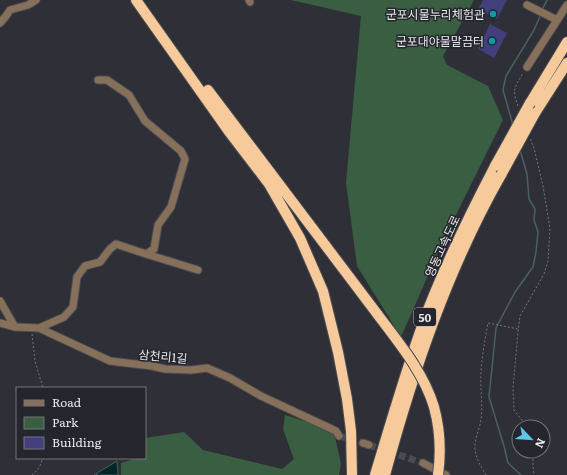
<svg xmlns="http://www.w3.org/2000/svg" width="567" height="475" viewBox="0 0 567 475" font-family="Literata,'Noto Sans KR',serif">
<style>
.green{fill:#395e41}
.water{fill:#032729;stroke:#486164}
.lines{fill:none;stroke-linecap:round;stroke-linejoin:round}
.stream{stroke:#486164;stroke-width:1.5}
.building{fill:#423f7c}
.minor-tunnel{stroke:#4b4c52;stroke-width:7;stroke-dasharray:7 3.5;stroke-linecap:butt}
.minor-casing{stroke:#4d4d54;stroke-width:9}
.highway-casing{stroke:#4d4d54;stroke-width:12}
.path{stroke:#75757b;stroke-width:1;stroke-dasharray:2 2;stroke-linecap:butt}
.minor{stroke:#877059;stroke-width:7}
.highway{stroke:#f7ca9b;stroke-width:10}
.highway-bridge-casing{stroke:#4d4d54;stroke-width:12;stroke-linecap:butt}
.highway-bridge{stroke:#f7ca9b;stroke-width:10}
.culture-dot{fill:#0f9aa8;stroke:#25262d;stroke-width:1.5}
.labels{text-anchor:middle;dominant-baseline:central;stroke-width:3;stroke-linejoin:round;paint-order:stroke}
.shield{fill:#25262d;stroke:#aeaeb3;stroke-width:1}
.shield-label{font-size:11px;font-weight:bold;fill:#e8e8ed}
.poi-label{font-size:12px;fill:#e8e8ed;stroke:#25262d;text-anchor:end}
.street-label{font-size:12px;fill:#e8e8ed;stroke:#25262d}
</style>
<rect width="100%" height="100%" fill="#2f3037"/>
<path class="green" d="M 291,0 L 474,0 L 443,56 L 447,65 L 488,86 L 503,120 L 445,237 L 401,337 L 357,266 L 346,183 L 361,16 Z
M 285,415 L 329,429 L 335,437 L 341,464 L 339,475 L 121,475 L 121,463 L 137,458 L 145,458 L 145,455 L 146,455 L 145,438 L 184,432 L 203,450 L 282,469 L 294,459 L 283,429 Z"/>
<path class="water" d="M 117,461 L 118,475 L 94,475 Z"/>
<g class="lines">
<path class="stream" d="M 542,10 L 547,0
M 513,125 L 503,90 L 506,76 L 534,30 L 541,14
M 520,150 L 527,174 L 529,199 L 535,209 L 534,220 L 538,232 L 536,252 L 533,267 L 515,292 L 496,328 L 489,397 L 504,446 L 508,463 L 521,475"/>
</g>
<path class="building" d="M 483,0 L 507,0 L 497,19 L 478,9 Z
M 490,24 L 507,33 L 494,58 L 478,49 Z"/>
<g class="lines">
<path class="minor-tunnel" d="M 339,436 L 363,443
M 369,445 L 423,463"/>
<defs>
<path id="minor" d="M 249,0 L 250,2
M 527,5 L 557,20
M 0,23 L 6,16 L 10,10 L 28,5 L 36,0
M 527,67 L 567,5
M 146,254 L 198,270
M 0,301 L 15,327
M 0,323 L 15,327 L 39,328 L 110,361 L 152,366 L 165,369 L 191,370 L 207,368 L 230,378 L 261,396 L 336,431 L 339,436
M 39,328 L 64,317 L 73,307 L 77,277 L 85,266 L 100,262 L 110,249 L 116,244 L 146,254 L 154,249 L 158,225 L 171,207 L 185,159 L 181,151 L 145,121 L 129,95 L 107,80 L 98,80
M 363,443 L 369,445
M 423,463 L 446,475"/>
<path id="highway" d="M 136,0 L 230,133 L 269,184 L 300,238 L 323,291 L 338,352 L 347,399 L 351,431 L 352,475
M 208,90 L 378,315
M 530,103 L 567,42
M 535,113 L 567,63
M 375,475 C 392,419 408,362 429,307 C 448,259 471,212 495,166
M 385,475 C 413,372 448,268 501,175"/>
</defs>
<use href="#minor" class="minor-casing"/>
<use href="#highway" class="highway-casing"/>
<path class="path" d="M 518,106 C 512,89 514,89 523,73
M 32,334 L 35,361 L 43,388
M 527,427 L 514,410 L 513,388 L 518,332 L 520,316 L 544,274 L 548,261 L 550,229 L 543,186 L 534,148 L 530,138
M 533,451 L 533,467 L 534,475
M 32,475 C 37,471 42,465 42,458
M 486,475 C 481,467 476,459 475,449 C 474,439 480,429 481,419 C 483,404 480,388 481,372 C 482,356 485,339 488,323 L 518,329"/>
<use href="#minor" class="minor"/>
<use href="#highway" class="highway"/>
<defs>
<path id="highway-bridge" d="M 495,166 L 530,103
M 501,175 L 535,113
M 378,315 C 399,343 424,373 434,407 C 440,429 441,453 438,475"/>
</defs>
<use href="#highway-bridge" class="highway-bridge-casing"/>
<use href="#highway-bridge" class="highway-bridge"/>
</g>
<g class="culture-dot">
<circle cx="493" cy="14" r="4"/>
<circle cx="492" cy="41" r="4"/>
</g>
<g class="labels">
<rect class="shield" x="414" y="308" width="22" height="18" rx="3"/>
<g class="shield-label">
<text x="425" y="317">50</text>
</g>
<g class="poi-label">
<text x="485" y="14">군포시물누리체험관</text>
<text x="484" y="41">군포대야물말끔터</text>
</g>
<g class="street-label">
<text transform="translate(442 246) rotate(-65)">영동고속도로</text>
<text transform="translate(163 356) rotate(5)">삼천리1길</text>
</g>
</g>
<rect x="16" y="387" width="130" height="72" fill="#25262d" stroke="#73747a"/>
<rect x="24" y="400" width="20" height="6" fill="#877059" stroke="#73747a"/>
<text x="52" y="407" font-size="12" fill="#e8e8ed">Road</text>
<rect x="24" y="417" width="20" height="12" fill="#395e41" stroke="#73747a"/>
<text x="52" y="427" font-size="12" fill="#e8e8ed">Park</text>
<rect x="24" y="437" width="20" height="12" fill="#423f7c" stroke="#73747a"/>
<text x="52" y="447" font-size="12" fill="#e8e8ed">Building</text>
<g transform="translate(531 439) rotate(115)"><circle r="19" fill="#25262d" stroke="#73747a"/>
<path d="M0-3L7 15L0 10L-7 15Z" fill="#5dc7e8"/>
<text y="-6" font-size="11" font-weight="bold" text-anchor="middle" fill="#e8e8ed">N</text>
</g>
</svg>
